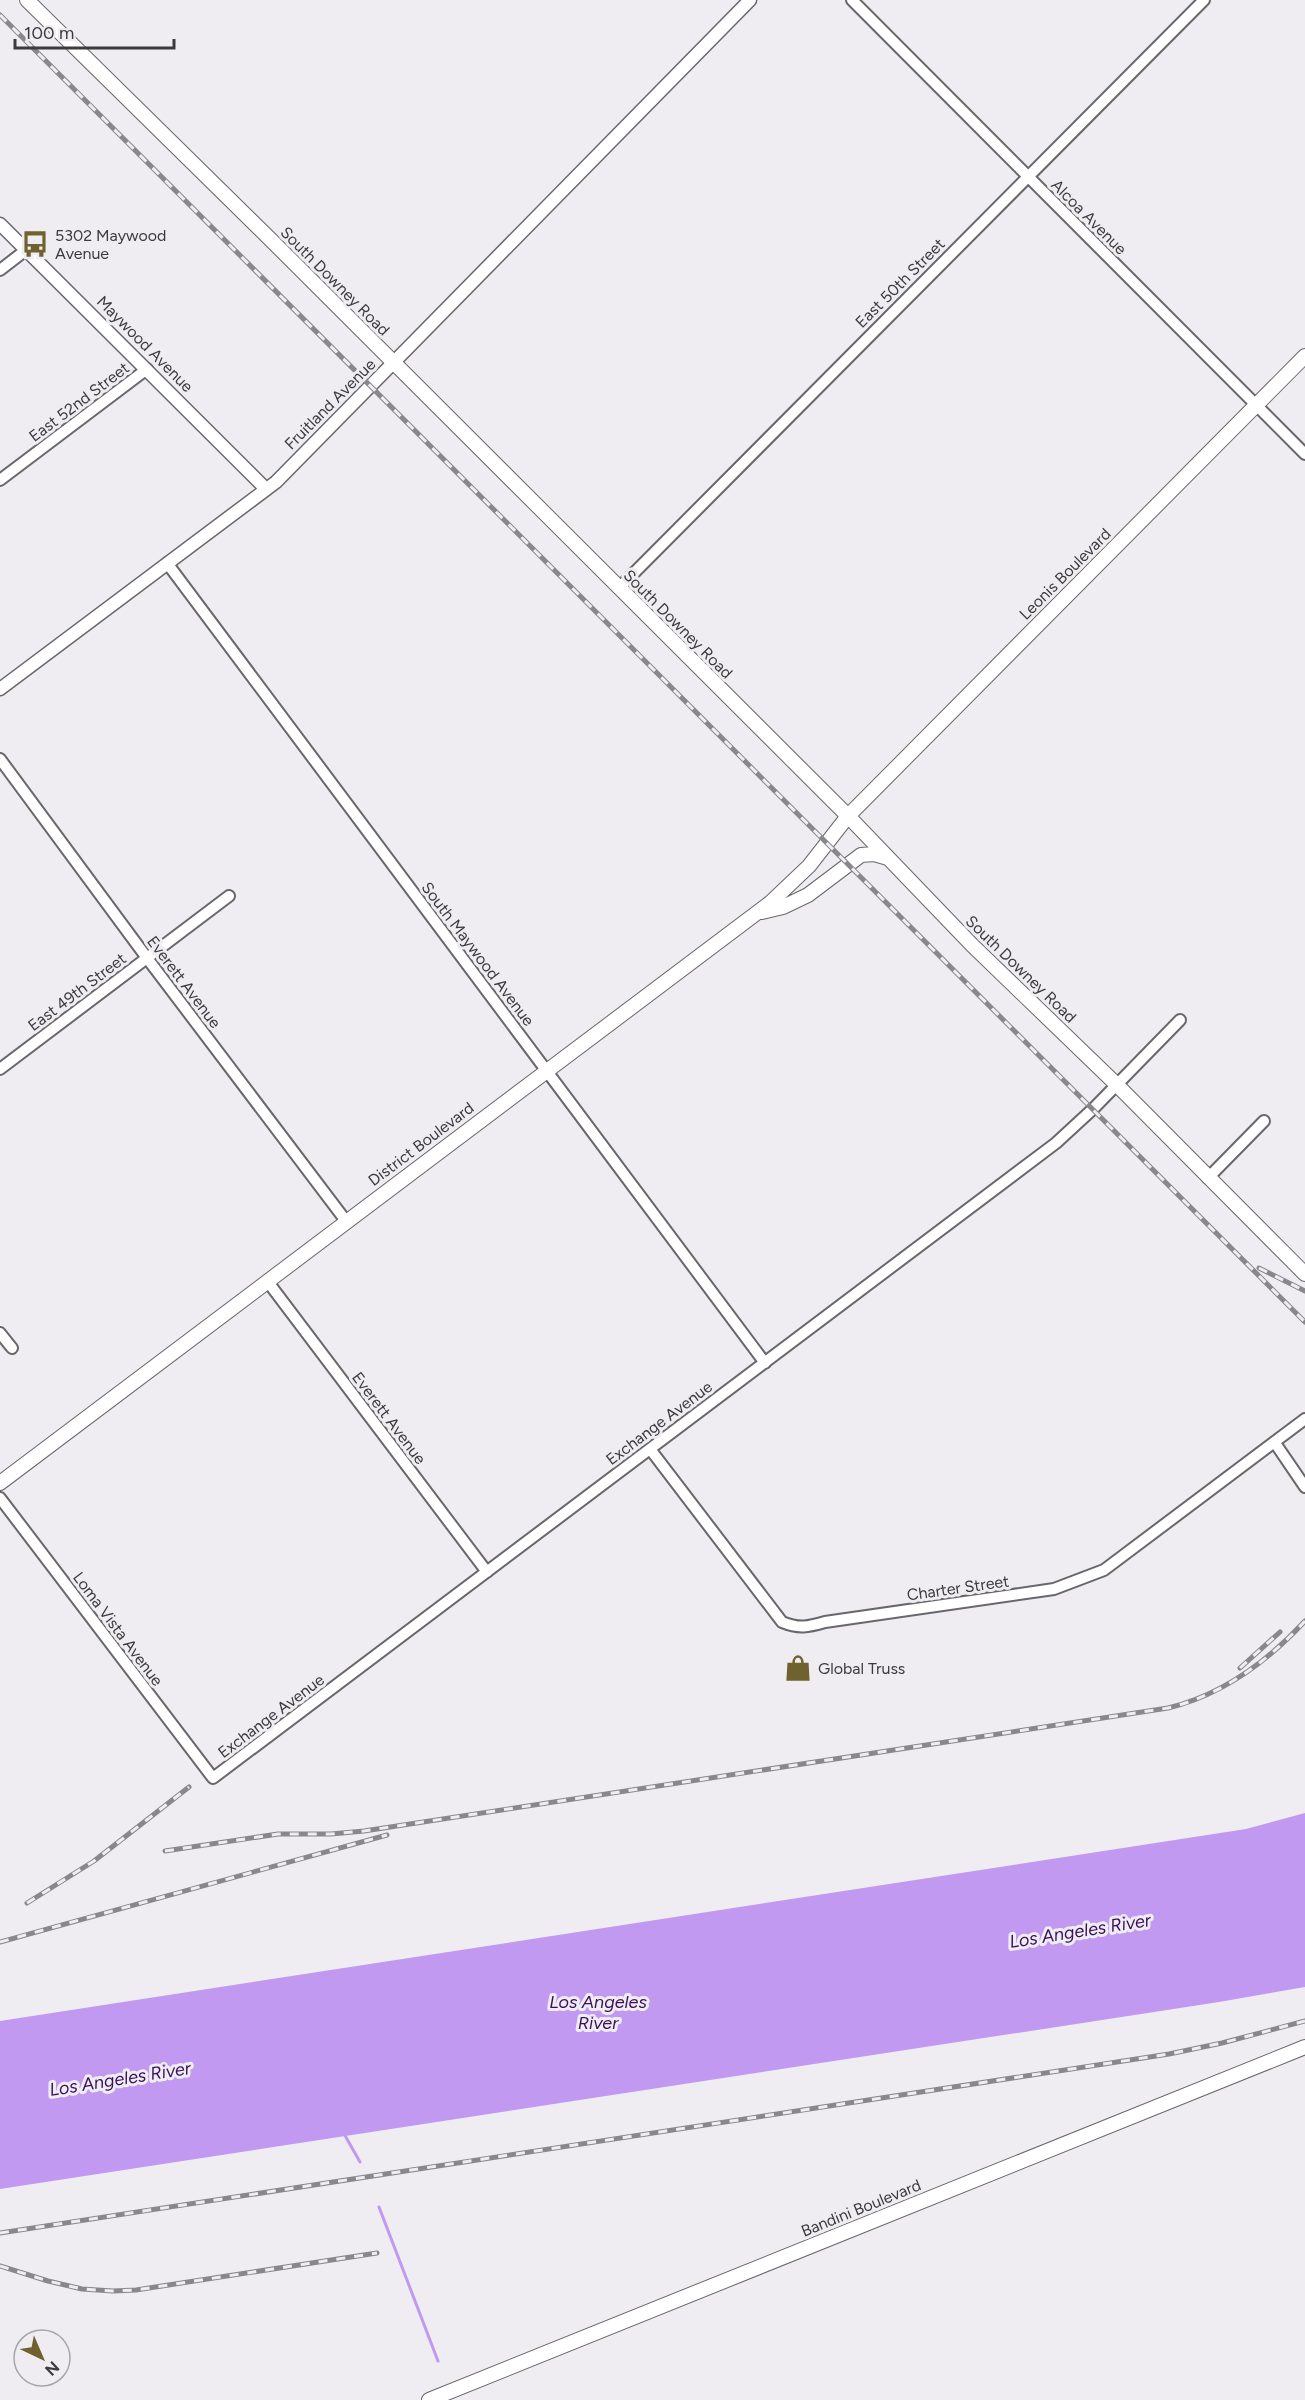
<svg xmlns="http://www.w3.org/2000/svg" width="1305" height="2400" viewBox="0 0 1305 2400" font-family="Figtree,sans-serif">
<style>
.water{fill:#c199f0}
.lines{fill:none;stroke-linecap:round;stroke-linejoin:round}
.stream{stroke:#c199f0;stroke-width:3}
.minor-casing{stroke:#69676c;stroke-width:14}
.tertiary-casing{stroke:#69676c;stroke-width:15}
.secondary-casing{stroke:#69676c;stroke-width:16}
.minor{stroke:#fff;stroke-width:10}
.tertiary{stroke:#fff;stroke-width:12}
.secondary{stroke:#fff;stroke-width:14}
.rail-casing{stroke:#88878a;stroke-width:5}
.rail{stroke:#efedf2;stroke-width:3;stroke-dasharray:9;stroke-linecap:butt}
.labels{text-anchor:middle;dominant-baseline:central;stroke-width:6;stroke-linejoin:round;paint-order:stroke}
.street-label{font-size:16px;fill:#3b3a3c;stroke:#efedf2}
.poi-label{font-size:16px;fill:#3b3a3c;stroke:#efedf2;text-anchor:start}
.water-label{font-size:18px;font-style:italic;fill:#3b105d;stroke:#efedf2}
</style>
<rect width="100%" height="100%" fill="#efedf2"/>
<path class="water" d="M 1305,1813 L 1305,1987 L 1219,2002 L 0,2189 L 0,2021 L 1246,1829 Z"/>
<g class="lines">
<path class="stream" d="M 343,2132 L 360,2162
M 379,2207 L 438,2361"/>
<defs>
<path id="minor" d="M 852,0 L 1305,454
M 0,270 L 26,250
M 0,480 L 147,369
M 167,563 L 765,1363
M 619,588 L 1204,0
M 0,759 L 147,958 L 346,1221
M 0,1069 L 229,896
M 1208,1178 L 1264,1121
M 268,1282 L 487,1572
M 0,1333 L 12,1348
M 1275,1443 L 1305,1487
M 650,1449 L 782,1622 C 799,1629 808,1627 825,1622 L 1054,1589 L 1104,1570 L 1305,1419
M 0,1498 L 213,1778 L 1056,1143 L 1094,1108 L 1180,1020"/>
<path id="tertiary" d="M 0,224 L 266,489
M 0,689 L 276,482 L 750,0"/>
<path id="secondary" d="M 27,0 L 271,240 L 848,816 L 972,945 L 1116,1084 L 1305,1274
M 762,912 L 783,907 L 808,895 L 861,855 L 874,854 L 888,858
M 0,1483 L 770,903 L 809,866 L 848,816 L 1305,356
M 429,2400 L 1305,2047"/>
</defs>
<use href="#minor" class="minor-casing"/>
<use href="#tertiary" class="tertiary-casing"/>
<use href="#secondary" class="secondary-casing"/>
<use href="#minor" class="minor"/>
<use href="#tertiary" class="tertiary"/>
<use href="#secondary" class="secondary"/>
<defs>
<path id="rail" d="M 0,15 L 1305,1322
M 1259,1268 L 1305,1291
M 1240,1668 L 1280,1632
M 165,1851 L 278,1834 L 331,1834 L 364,1831 L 1168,1708 C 1222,1695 1267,1662 1305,1621
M 27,1903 L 94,1861 L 189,1787
M 0,1942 L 387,1835
M 0,2233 L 1169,2054 L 1222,2043 L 1305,2021
M 0,2266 L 48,2281 L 82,2289 L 113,2291 L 136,2290 L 377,2253"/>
</defs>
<use href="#rail" class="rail-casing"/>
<use href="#rail" class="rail"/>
</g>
<defs>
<symbol id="bus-bare" viewBox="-9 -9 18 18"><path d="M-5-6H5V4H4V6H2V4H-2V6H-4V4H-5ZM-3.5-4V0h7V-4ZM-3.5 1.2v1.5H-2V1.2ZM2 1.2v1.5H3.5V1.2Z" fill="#70622f" stroke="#efedf2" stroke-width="2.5" paint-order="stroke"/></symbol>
<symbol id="shop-bare" viewBox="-9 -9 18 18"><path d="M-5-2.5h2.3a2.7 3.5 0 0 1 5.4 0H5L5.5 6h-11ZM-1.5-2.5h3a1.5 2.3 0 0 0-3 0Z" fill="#70622f" stroke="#efedf2" stroke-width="2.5" paint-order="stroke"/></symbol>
</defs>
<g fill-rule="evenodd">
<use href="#bus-bare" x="16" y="225" width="38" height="38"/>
<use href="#shop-bare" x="779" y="1649" width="38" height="38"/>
</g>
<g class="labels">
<g class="street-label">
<text transform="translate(1089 217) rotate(45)">Alcoa Avenue</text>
<text transform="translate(335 281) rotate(45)">South Downey Road</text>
<text transform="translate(900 283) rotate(-45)">East 50th Street</text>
<text transform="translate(145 344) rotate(45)">Maywood Avenue</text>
<text transform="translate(79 402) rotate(-37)">East 52nd Street</text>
<text transform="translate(330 404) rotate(-45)">Fruitland Avenue</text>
<text transform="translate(1065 574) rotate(-45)">Leonis Boulevard</text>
<text transform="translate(678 624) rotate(45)">South Downey Road</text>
<text transform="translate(478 954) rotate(53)">South Maywood Avenue</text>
<text transform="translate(1021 969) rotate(44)">South Downey Road</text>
<text transform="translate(184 982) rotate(53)">Everett Avenue</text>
<text transform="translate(77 992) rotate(-37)">East 49th Street</text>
<text transform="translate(421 1144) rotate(-37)">District Boulevard</text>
<text transform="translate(389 1418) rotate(53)">Everett Avenue</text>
<text transform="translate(659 1423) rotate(-37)">Exchange Avenue</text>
<text transform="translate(958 1588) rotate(-8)">Charter Street</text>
<text transform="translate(118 1629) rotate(53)">Loma Vista Avenue</text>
<text transform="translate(271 1716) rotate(-37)">Exchange Avenue</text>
<text transform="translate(861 2208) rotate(-22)">Bandini Boulevard</text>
</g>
<g class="poi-label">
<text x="55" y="235">5302 Maywood<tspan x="55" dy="18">Avenue</tspan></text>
<text x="818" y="1668">Global Truss</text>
</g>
<g class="water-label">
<text transform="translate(1080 1931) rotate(-9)">Los Angeles River</text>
<text x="598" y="2002">Los Angeles<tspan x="598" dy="21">River</tspan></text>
<text transform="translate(120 2079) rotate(-9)">Los Angeles River</text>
</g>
</g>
<g transform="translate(42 2358) rotate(136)"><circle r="28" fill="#efedf2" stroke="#a7a5a9" stroke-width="1.5"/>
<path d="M0-4.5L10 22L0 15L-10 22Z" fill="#70622f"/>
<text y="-9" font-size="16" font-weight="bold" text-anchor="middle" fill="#3b3a3c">N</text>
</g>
<path d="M15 39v9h159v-9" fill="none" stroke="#3b3a3c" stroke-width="3"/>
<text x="24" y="39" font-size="18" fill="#3b3a3c" stroke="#efedf2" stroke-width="4.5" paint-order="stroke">100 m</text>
</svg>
